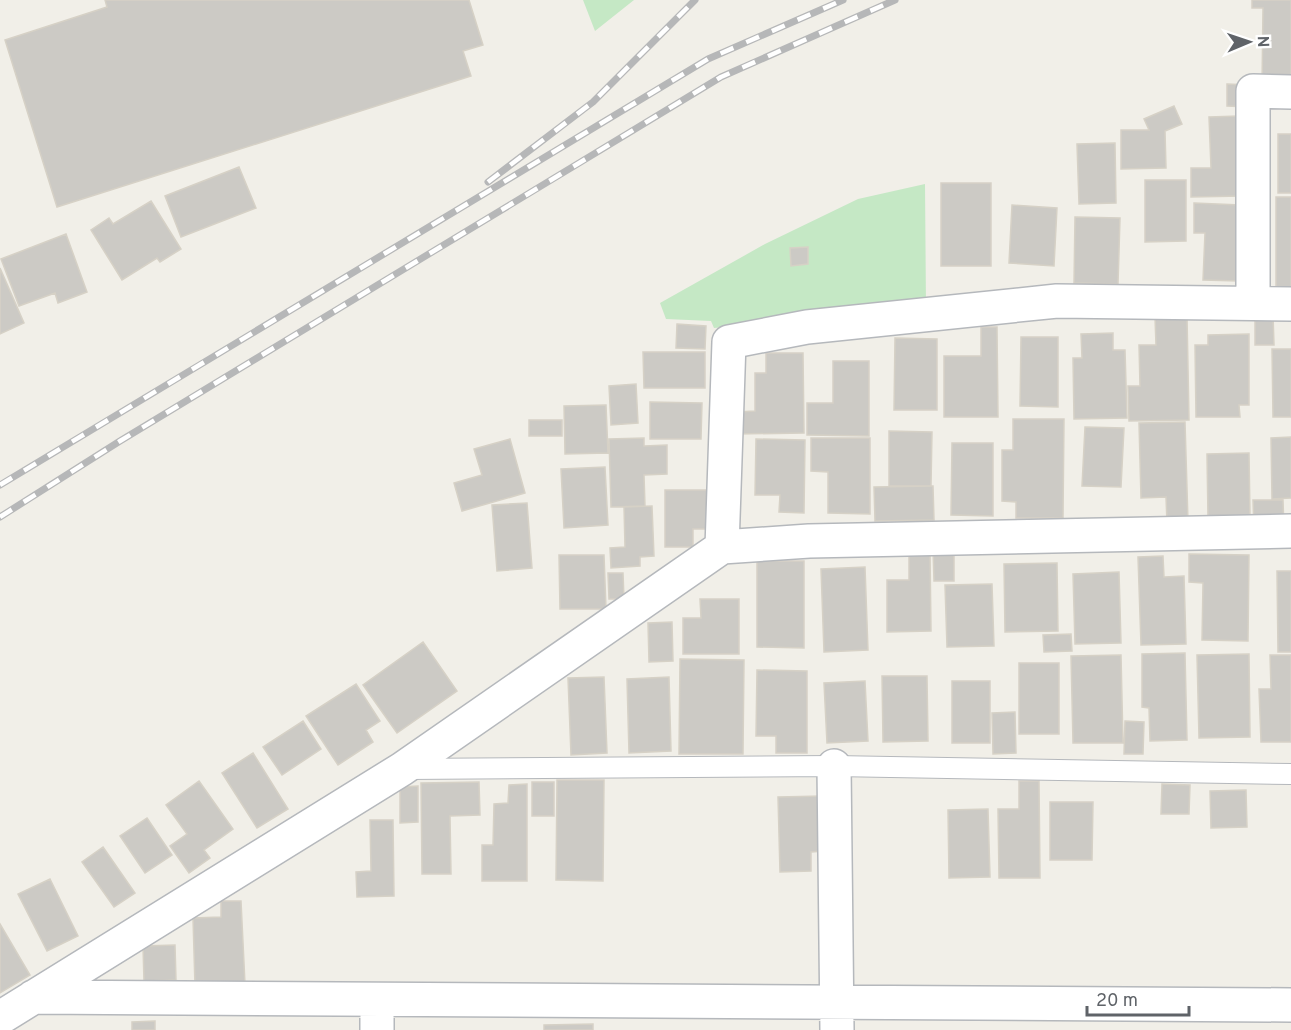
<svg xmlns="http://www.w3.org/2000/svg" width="1291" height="1030" viewBox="0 0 1291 1030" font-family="Overpass,sans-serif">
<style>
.green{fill:#c5e8c5}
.building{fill:#cccac5;stroke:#d6d1c6;stroke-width:1.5}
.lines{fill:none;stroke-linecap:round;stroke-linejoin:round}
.service-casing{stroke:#b5b8bc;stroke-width:22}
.minor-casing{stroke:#b5b8bc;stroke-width:36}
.service{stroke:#fff;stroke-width:20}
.minor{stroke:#fff;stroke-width:33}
.rail-casing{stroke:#b6b7b8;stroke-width:7}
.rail{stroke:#fff;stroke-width:4.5;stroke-dasharray:14;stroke-linecap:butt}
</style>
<rect width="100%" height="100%" fill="#f1efe8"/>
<path class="green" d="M 583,0 L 634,0 L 595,31 Z
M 925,184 L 926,308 L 714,328 L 711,321 L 666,319 L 660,303 L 765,244 L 858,199 Z"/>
<path class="building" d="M 105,0 L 469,0 L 483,45 L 463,51 L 471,76 L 57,207 L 5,40 L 107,7 Z
M 1252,0 L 1291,0 L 1291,86 L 1262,86 L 1263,8 L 1252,8 Z
M 1227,84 L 1249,85 L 1249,107 L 1227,106 Z
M 1174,106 L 1182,124 L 1165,131 L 1166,168 L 1121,169 L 1121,130 L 1149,130 L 1144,119 Z
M 1239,116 L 1242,196 L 1191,197 L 1191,168 L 1211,168 L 1209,117 Z
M 1278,134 L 1291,134 L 1291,193 L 1278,193 Z
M 1115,143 L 1116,203 L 1079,204 L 1077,144 Z
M 239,167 L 256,208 L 181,237 L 165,196 Z
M 1145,180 L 1186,180 L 1186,241 L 1145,242 Z
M 941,183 L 991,183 L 991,266 L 941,266 Z
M 1276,197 L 1291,197 L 1291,287 L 1276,287 Z
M 151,201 L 181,249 L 160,262 L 157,258 L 122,280 L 91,230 L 109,218 L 113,224 Z
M 1194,203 L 1240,205 L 1238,281 L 1203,280 L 1205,233 L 1194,233 Z
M 1012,205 L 1057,208 L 1054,266 L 1009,263 Z
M 1075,217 L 1120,218 L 1118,284 L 1074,283 Z
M 66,234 L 87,292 L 58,303 L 55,293 L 19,306 L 1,259 Z
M 808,247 L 808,264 L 791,266 L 790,248 Z
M 0,268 L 24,323 L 0,334 Z
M 1255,315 L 1273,315 L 1274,345 L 1255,345 Z
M 1187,316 L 1189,420 L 1129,421 L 1128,386 L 1140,386 L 1139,345 L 1156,345 L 1155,317 Z
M 677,324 L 706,326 L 705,349 L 676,348 Z
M 981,327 L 997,327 L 998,417 L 944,417 L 944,356 L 981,356 Z
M 1113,333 L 1113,350 L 1125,350 L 1127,418 L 1074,419 L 1073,358 L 1082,358 L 1081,334 Z
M 1249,334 L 1249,405 L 1239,405 L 1240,417 L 1196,417 L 1195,345 L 1208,345 L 1208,335 Z
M 1021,337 L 1058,337 L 1058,407 L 1020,406 Z
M 895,338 L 937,339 L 937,410 L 894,410 Z
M 1272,349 L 1291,349 L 1291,417 L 1273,417 Z
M 643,352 L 705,352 L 705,388 L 644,388 Z
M 766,353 L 803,353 L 804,433 L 737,434 L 737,412 L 755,411 L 755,373 L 766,373 Z
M 833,361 L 869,361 L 869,436 L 807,435 L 807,403 L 833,403 Z
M 636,384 L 638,423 L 611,425 L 609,386 Z
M 650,402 L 702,403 L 701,439 L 650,439 Z
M 606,405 L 608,453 L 565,454 L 564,406 Z
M 1013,419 L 1064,419 L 1063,518 L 1016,518 L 1016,502 L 1002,501 L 1002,450 L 1013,450 Z
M 529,420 L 562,420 L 562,436 L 529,436 Z
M 1185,422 L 1188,522 L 1167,523 L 1166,497 L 1141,498 L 1139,423 Z
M 1085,427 L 1124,428 L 1121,487 L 1082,486 Z
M 889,431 L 932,432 L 931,486 L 889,486 Z
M 1291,437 L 1291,498 L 1272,499 L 1271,438 Z
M 644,438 L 644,446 L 667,445 L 667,474 L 644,475 L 645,506 L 611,507 L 609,439 Z
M 811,438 L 870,438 L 870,514 L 828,513 L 828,472 L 811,471 Z
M 510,439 L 525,493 L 462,511 L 454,483 L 482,475 L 474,449 Z
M 756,439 L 805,440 L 804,513 L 779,512 L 780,495 L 755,495 Z
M 952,443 L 993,443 L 993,516 L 951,515 Z
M 1249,453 L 1250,517 L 1208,518 L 1207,454 Z
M 605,467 L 608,525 L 564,528 L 561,469 Z
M 931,486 L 933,486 L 934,520 L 875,521 L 874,487 Z
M 665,490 L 709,490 L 709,529 L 693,529 L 693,547 L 665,547 Z
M 1253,500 L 1283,500 L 1284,530 L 1254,530 Z
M 527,503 L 532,568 L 497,571 L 492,505 Z
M 652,506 L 654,556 L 640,557 L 640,566 L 611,568 L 610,548 L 625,547 L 624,507 Z
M 933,549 L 954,549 L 954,581 L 934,581 Z
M 909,552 L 930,552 L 931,631 L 887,632 L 887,580 L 909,580 Z
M 1189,554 L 1249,555 L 1248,641 L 1202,640 L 1203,583 L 1189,582 Z
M 559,555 L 604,555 L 606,609 L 560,609 Z
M 1163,556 L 1164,577 L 1184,576 L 1186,644 L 1141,645 L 1138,557 Z
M 757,561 L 804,561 L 804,648 L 757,647 Z
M 1057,563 L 1058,631 L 1005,632 L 1004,564 Z
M 865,567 L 868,650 L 824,652 L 821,569 Z
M 1277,571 L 1291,571 L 1291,652 L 1278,652 Z
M 1119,572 L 1121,643 L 1075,644 L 1073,574 Z
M 608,573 L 623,573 L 624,599 L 609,599 Z
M 992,584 L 994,646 L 947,647 L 945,585 Z
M 700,599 L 739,599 L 739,654 L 683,654 L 683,618 L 701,618 Z
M 672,622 L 673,661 L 649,662 L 648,623 Z
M 1071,634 L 1072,651 L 1044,652 L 1043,635 Z
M 423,642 L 457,691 L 397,733 L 363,685 Z
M 1185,653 L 1187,740 L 1150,741 L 1149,708 L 1142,707 L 1142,654 Z
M 1249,654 L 1250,737 L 1199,738 L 1197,655 Z
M 1121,655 L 1123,743 L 1073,743 L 1071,656 Z
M 1270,655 L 1291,655 L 1291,742 L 1261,742 L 1259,689 L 1271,689 Z
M 680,659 L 744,660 L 743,754 L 679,754 Z
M 1019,663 L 1059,663 L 1059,734 L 1019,734 Z
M 757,670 L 807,671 L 807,753 L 776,753 L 776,736 L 756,736 Z
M 882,676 L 927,676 L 928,741 L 883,742 Z
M 604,677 L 607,753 L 571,755 L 568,678 Z
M 669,677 L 671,751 L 629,753 L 627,679 Z
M 865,681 L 868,741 L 827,743 L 824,683 Z
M 952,681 L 990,681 L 990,743 L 952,743 Z
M 356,684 L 380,721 L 366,730 L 373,742 L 338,765 L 306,716 Z
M 1015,712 L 1016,753 L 993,754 L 992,713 Z
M 303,721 L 321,749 L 282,775 L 263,747 Z
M 1125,721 L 1144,722 L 1143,754 L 1124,754 Z
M 253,753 L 288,809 L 257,828 L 222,773 Z
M 557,780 L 604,780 L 603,881 L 556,880 Z
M 199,781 L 233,829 L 204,850 L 210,858 L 189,873 L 170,846 L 187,834 L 166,805 Z
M 1019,781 L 1039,781 L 1040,878 L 999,878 L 998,809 L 1019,809 Z
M 479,782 L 480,815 L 450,816 L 451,874 L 422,874 L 421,783 Z
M 532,782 L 554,782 L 554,816 L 532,816 Z
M 527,784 L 527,881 L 482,881 L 482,845 L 493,845 L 494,804 L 508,803 L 509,785 Z
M 1162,784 L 1190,785 L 1189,814 L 1161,814 Z
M 418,786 L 418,822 L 400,823 L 400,787 Z
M 1246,790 L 1247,827 L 1211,828 L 1210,791 Z
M 823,796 L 824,851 L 811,852 L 811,871 L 780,872 L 778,797 Z
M 1050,802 L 1093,802 L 1092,860 L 1050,860 Z
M 988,809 L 990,877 L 949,878 L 948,810 Z
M 147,818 L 172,855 L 145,873 L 120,836 Z
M 370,820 L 393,820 L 394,896 L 357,897 L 356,872 L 371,871 Z
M 103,847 L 135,893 L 114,907 L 82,862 Z
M 50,879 L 78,936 L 47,951 L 18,894 Z
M 221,901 L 241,901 L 245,984 L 195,986 L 193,918 L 221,917 Z
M 0,924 L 30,975 L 0,993 Z
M 175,945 L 176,980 L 144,981 L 143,946 Z
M 155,1021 L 155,1030 L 132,1030 L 132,1022 Z
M 593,1024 L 593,1030 L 544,1030 L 544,1025 Z"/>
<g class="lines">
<defs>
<path id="service" d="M 406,769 L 834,766 L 1291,774"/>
<path id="minor" d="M 1253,303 L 1253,91 L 1291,92
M 722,547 L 729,342 L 807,327 L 1057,301 L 1291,304
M 834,766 L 837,1030
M 33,997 L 1291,1005
M 0,1018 L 402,769 L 722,547 L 809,541 L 1291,531
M 377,1030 L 377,1000"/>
</defs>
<use href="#service" class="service-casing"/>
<use href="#minor" class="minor-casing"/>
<use href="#service" class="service"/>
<use href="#minor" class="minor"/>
<defs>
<path id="rail" d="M 488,182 L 593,102 L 695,0
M 0,485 L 708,59 L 843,0
M 0,517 L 120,441 L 721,77 L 895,0"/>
</defs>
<use href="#rail" class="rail-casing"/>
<use href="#rail" class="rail"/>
</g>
<g transform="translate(1249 42) rotate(88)" stroke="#ffffff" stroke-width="4.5" paint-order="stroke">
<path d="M0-4.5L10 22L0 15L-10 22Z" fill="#5f6368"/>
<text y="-9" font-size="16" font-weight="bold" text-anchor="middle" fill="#5f6368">N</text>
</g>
<path d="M1087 1006v9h102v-9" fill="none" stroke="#5f6368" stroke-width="3"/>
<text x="1096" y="1006" font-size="18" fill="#5f6368" stroke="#ffffff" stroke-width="4.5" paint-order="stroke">20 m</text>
</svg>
